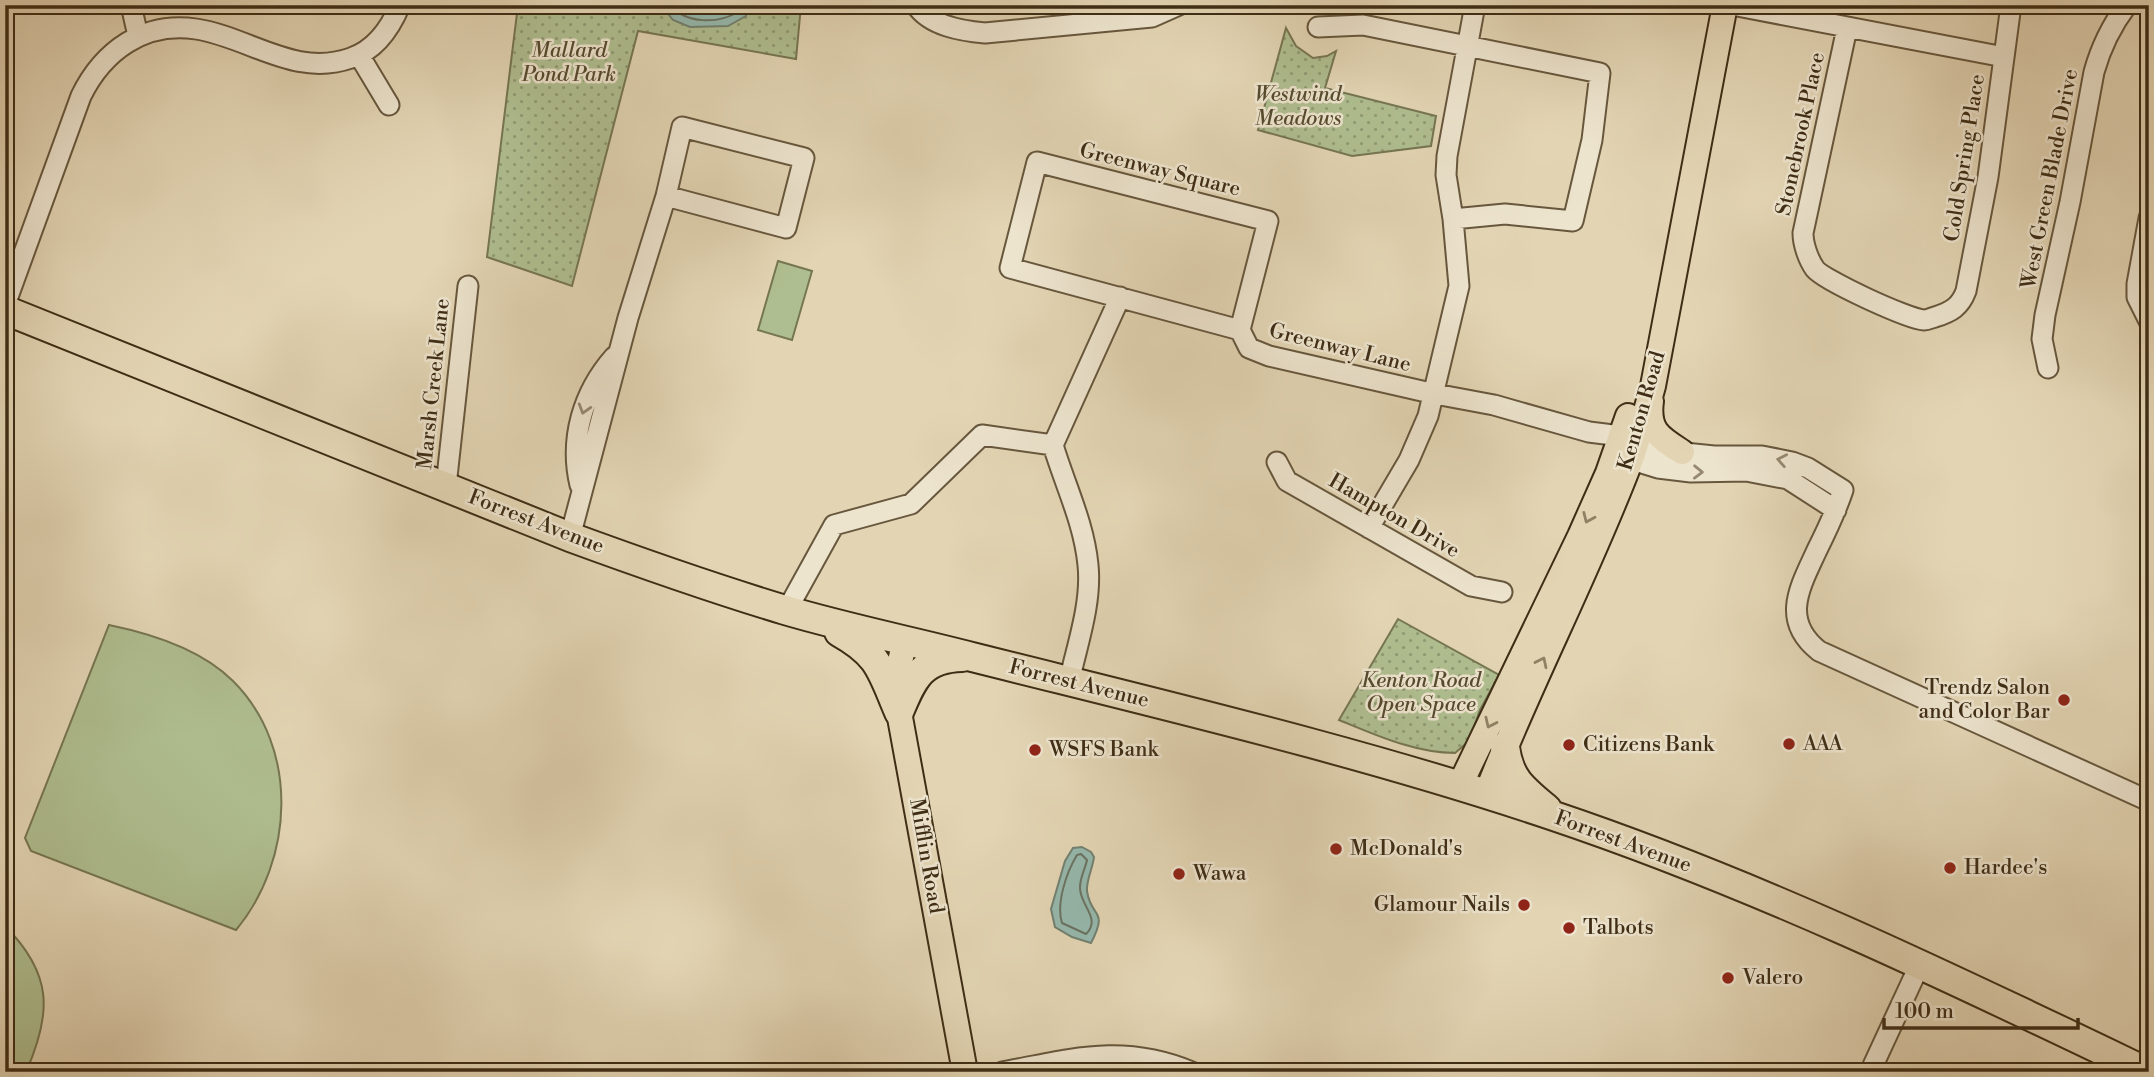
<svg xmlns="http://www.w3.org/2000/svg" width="2154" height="1077" viewBox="0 0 2154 1077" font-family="'Libre Bodoni',serif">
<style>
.grass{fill:url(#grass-dots);stroke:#767652;stroke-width:2}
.garden{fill:#afbe90;stroke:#767652;stroke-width:2}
.water{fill:#95b9ae;stroke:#728171;stroke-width:2}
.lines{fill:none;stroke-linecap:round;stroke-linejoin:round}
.shore{stroke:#6a7362;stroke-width:2}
.minor-casing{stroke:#67573d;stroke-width:23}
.major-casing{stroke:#3e2d15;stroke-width:28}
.highway-casing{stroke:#3e2d15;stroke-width:32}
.minor{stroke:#ede4ce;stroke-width:19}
.major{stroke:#e3d5b4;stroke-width:24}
.highway{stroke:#e3d5b4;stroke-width:28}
.oneway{stroke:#968872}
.oneway2{stroke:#908164}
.poi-dot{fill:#8f2418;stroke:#ede4ce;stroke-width:2.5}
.labels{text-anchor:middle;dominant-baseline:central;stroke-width:5;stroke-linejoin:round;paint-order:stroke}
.park-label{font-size:21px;font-style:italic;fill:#554a2e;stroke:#ede4ce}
.street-label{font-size:21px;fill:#3e2d15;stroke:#ede4ce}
.poi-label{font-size:21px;fill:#3e2d15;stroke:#ede4ce;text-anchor:start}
</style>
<defs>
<pattern id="grass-dots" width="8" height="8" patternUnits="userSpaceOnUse" patternTransform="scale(1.75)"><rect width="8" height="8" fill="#afbe90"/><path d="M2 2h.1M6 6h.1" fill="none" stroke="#909b74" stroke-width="1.8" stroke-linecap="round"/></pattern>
</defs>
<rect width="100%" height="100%" fill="#e3d5b4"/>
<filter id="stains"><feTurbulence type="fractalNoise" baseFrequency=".00286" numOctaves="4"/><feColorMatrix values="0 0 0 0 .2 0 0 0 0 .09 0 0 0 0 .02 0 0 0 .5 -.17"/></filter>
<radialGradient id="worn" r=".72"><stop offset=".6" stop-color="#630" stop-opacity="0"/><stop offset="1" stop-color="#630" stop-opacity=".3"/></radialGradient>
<path class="grass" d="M 518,5 L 801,5 L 796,59 L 638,31 L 572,286 L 487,257 Z
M 1286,28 L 1296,46 L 1313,58 L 1327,56 L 1336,51 L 1325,88 L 1436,116 L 1431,146 L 1352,156 L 1258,130 Z
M 1398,619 L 1499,675 L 1480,710 L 1469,741 L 1455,753 C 1415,753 1376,735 1339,720 Z"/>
<path class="garden" d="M 778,261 L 812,271 L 792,340 L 758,330 Z
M 109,625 C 153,634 201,649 233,681 C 300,748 294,860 236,930 L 31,851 L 25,838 Z
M 5,926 C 53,974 52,1013 26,1072 L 5,1066 Z"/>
<path class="water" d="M 661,5 L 747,5 L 746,16 L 728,26 L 690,27 L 673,20 Z
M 1082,847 L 1091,852 L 1094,857 C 1093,867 1086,881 1087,891 C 1091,919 1109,908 1091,943 L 1072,937 L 1055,927 L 1051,909 L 1065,861 L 1073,848 Z"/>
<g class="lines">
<path class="shore" d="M 670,5 C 686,24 718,24 738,12 L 740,5
M 1081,854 L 1087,860 C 1085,869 1080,878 1080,887 C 1079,905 1102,918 1086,934 L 1062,923 C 1056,904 1066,873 1077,855 Z"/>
<defs>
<path id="minor" d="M 131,5 L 138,36
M 916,5 C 930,26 962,31 985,33 L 1152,17 L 1179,5
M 1732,5 L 2004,57
M 1318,27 L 1363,25 L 1600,73 L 1592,140 L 1573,221 L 1505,214 L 1453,219
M 1847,28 L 1803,233 C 1803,244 1808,259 1815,269 C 1825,281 1908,319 1924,320 C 1928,320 1931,318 1935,317 C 1951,312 1960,307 1966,291 L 1988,177 L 2011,5
M 359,55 L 389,105
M 2149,218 L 2137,284 L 2137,297 L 2149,321
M 5,305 L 81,96 C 103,51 144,21 196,29 C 249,37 295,78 351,58 C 375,50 390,29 400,5
M 1240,330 L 1268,221 L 1037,162 L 1010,268 L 1240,330 L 1249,348 L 1269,356 L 1435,394 L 1494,405 L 1589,432 L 1621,436 L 1655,450 L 1714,456 L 1762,456 L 1792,462 L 1808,468 L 1843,490 C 1836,511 1827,530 1817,550 C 1800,587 1780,620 1819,651 L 2149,801
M 2048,368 L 2042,339 L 2045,315 L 2070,202 L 2094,72 C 2101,47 2111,26 2127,5
M 1619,456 L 1658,468 L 1691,472 L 1746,471 L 1788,479 L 1836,510
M 1277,462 L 1287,481 L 1471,586 L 1502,592
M 580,485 C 569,439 583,392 614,357
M 446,486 L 468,286
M 1369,528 L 1409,460 L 1428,416 L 1459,286 L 1453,219 L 1446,175 L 1447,156 L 1475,5
M 570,537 L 628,318 L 666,196 L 682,127 L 804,158 L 786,228 L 666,196
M 787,610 L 834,525 L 911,504 L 982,435 L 1053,445
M 1069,682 C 1077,645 1092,603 1088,565 C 1084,523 1065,485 1053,445 L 1120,297
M 1002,1072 C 1072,1059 1123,1043 1192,1072
M 1870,1072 L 1920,964"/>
<path id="major" d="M 1651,401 C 1647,431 1660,438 1682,452
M 905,640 L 897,675 L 899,712 L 965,1072
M 1459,787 L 1580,536 L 1608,473 L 1628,416
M 1486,795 C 1530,682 1587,575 1630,462 C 1639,437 1646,411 1653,386 L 1725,5"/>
<path id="highway" d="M 5,310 L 570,537 C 641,563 712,588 785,610 C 846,628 910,641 972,657 C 1167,706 1364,752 1554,816 C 1759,885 1953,979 2147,1072
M 839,632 C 880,655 881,670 899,712
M 899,712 C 913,678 922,658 962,657
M 1505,747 C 1509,779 1523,789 1547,809"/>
</defs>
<use href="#minor" class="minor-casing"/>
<use href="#major" class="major-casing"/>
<use href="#highway" class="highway-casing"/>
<use href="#minor" class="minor"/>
<use href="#major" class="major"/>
<use href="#highway" class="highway"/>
</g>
<defs><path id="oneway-chevron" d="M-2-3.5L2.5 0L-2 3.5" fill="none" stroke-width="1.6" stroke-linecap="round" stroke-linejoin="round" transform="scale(1.75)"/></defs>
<g class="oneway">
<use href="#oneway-chevron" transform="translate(584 409) rotate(107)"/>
<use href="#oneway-chevron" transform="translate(1782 460) rotate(-169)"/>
<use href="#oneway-chevron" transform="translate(1698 472) rotate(1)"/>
</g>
<g class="oneway2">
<use href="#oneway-chevron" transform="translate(1588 518) rotate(114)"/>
<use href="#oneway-chevron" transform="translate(1542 662) rotate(-64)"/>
<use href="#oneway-chevron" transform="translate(1490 723) rotate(115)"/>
</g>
<g class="poi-dot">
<circle cx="2064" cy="700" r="7"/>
<circle cx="1789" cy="744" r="7"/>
<circle cx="1569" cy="745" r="7"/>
<circle cx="1035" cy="750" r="7"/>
<circle cx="1336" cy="849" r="7"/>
<circle cx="1950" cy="868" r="7"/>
<circle cx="1179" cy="874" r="7"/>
<circle cx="1524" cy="905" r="7"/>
<circle cx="1569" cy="928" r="7"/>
<circle cx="1728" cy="978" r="7"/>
</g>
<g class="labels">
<g class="park-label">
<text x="569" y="51">Mallard<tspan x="569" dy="24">Pond Park</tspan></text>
<text x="1298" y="95">Westwind<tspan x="1298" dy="24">Meadows</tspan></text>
<text x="1421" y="681">Kenton Road<tspan x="1421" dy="24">Open Space</tspan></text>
</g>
<g class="street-label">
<text transform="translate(1801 134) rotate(-78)">Stonebrook Place</text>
<text transform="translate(1965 158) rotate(-81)">Cold Spring Place</text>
<text transform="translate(1160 170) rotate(14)">Greenway Square</text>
<text transform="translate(2050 179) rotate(-79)">West Green Blade Drive</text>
<text transform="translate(1340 348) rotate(14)">Greenway Lane</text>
<text transform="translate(434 384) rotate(-84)">Marsh Creek Lane</text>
<text transform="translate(1642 411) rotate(-74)">Kenton Road</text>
<text transform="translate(1394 516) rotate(30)">Hampton Drive</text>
<text transform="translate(536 522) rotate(21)">Forrest Avenue</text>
<text transform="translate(1079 684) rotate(14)">Forrest Avenue</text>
<text transform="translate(1623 842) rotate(20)">Forrest Avenue</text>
<text transform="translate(926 856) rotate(80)">Mifflin Road</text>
</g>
<g class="poi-label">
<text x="2050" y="688" text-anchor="end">Trendz Salon<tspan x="2050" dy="24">and Color Bar</tspan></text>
<text x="1803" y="744">AAA</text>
<text x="1583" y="745">Citizens Bank</text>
<text x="1049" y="750">WSFS Bank</text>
<text x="1350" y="849">McDonald's</text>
<text x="1964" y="868">Hardee's</text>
<text x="1193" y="874">Wawa</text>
<text x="1510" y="905" text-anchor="end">Glamour Nails</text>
<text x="1583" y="928">Talbots</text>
<text x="1742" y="978">Valero</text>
</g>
</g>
<rect width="2154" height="1077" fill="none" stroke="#e3d5b4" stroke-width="28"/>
<rect x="7" y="7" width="2140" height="1063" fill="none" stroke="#3e2d15" stroke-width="3.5"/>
<rect x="14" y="14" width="2126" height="1049" fill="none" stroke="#3e2d15" stroke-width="2"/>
<path d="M1884 1018v10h194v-10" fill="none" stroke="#3e2d15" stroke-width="3.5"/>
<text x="1895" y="1018" font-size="21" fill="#3e2d15" stroke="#ede4ce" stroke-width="5" paint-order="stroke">100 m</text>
<rect width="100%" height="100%" filter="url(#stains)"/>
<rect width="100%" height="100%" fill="url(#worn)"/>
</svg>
